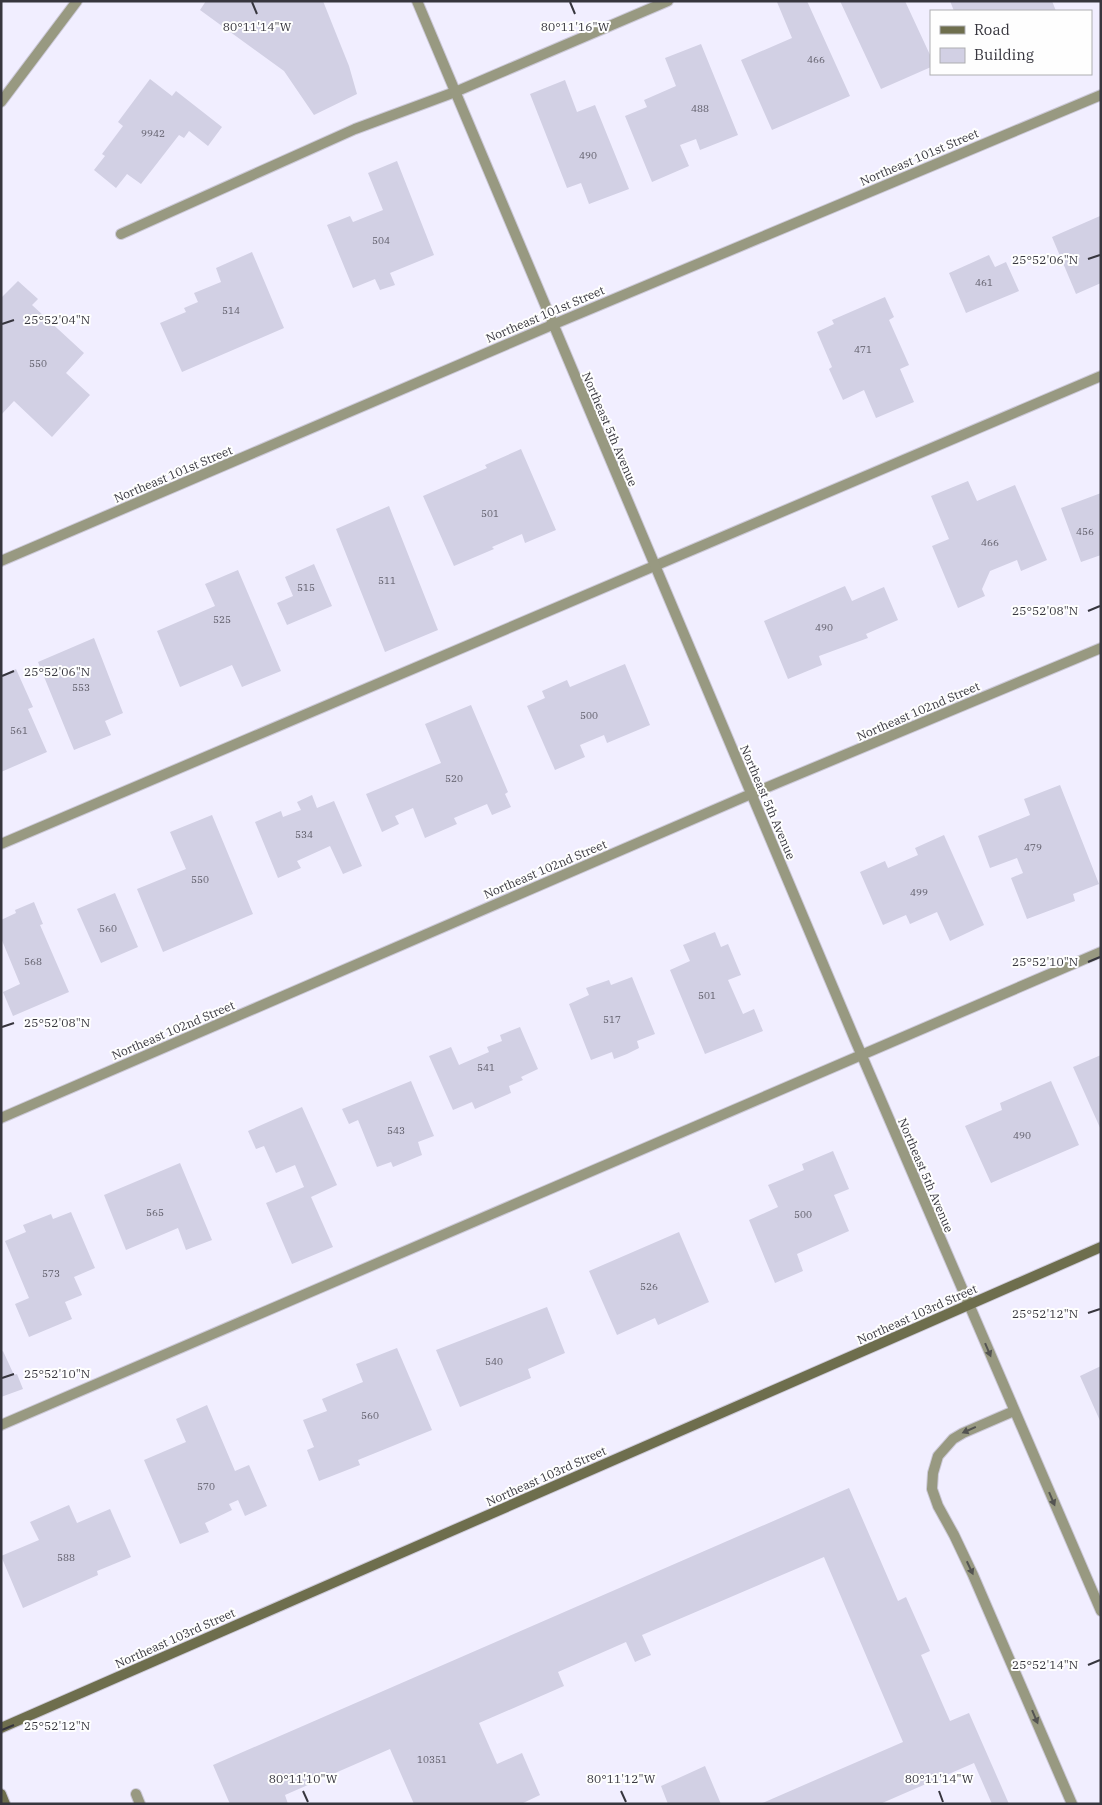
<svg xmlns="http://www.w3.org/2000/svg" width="1102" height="1805" viewBox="0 0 1102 1805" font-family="'IBM Plex Serif',serif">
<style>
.building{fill:#d2d0e4}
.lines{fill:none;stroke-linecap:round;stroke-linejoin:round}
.service-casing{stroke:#ccc9d8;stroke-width:12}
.minor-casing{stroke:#ccc9d8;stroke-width:12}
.secondary-casing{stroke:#ccc9d8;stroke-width:12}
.service{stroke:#989981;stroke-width:10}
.minor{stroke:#989981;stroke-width:10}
.secondary{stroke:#6e6e4d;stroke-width:10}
.oneway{fill:#545452}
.ticks{fill:none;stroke:#37363e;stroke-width:2}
.labels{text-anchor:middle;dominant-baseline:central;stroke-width:4;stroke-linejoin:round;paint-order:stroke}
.number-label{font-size:10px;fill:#5e5c68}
.street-label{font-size:12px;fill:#37363e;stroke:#fefefe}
.ticks-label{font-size:12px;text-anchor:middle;fill:#37363e;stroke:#fefefe;stroke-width:4;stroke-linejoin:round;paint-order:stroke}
</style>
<rect width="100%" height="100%" fill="#f1eeff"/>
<path class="building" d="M 206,1 L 323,1 L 349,66 L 357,94 L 314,115 L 284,71 L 200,10 Z
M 779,1 L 807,1 L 850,96 L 772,130 L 741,60 L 792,38 L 777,2 Z
M 840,1 L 905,1 L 931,57 L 931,67 L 881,89 Z
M 950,1 L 1052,1 L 1056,11 L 954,11 Z
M 701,44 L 738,135 L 700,150 L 696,139 L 680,145 L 689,166 L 652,182 L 625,116 L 647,107 L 644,100 L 676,86 L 665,58 Z
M 150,79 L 172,96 L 176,91 L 222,127 L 208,146 L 189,131 L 184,138 L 179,135 L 141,184 L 127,174 L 116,188 L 94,170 L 105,156 L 102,154 L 123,126 L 118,122 Z
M 565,80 L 577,112 L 595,105 L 629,189 L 589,204 L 581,183 L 567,188 L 530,94 Z
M 397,161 L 434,255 L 390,273 L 395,285 L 380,290 L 375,279 L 353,288 L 327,225 L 350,216 L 353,222 L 383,210 L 368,173 Z
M 1100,216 L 1101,283 L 1076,294 L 1052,237 Z
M 252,252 L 284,328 L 182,372 L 160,323 L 186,312 L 184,308 L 198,302 L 194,293 L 221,282 L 216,268 Z
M 989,255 L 995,267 L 1006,262 L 1019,291 L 966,313 L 949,273 Z
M 18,281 L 38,299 L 32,305 L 84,353 L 66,373 L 90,395 L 52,437 L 14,401 L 1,415 L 1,298 Z
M 885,297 L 894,317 L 889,320 L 909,365 L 900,369 L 914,402 L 876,418 L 864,390 L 843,400 L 829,369 L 832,367 L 817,332 L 834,324 L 832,320 Z
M 521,449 L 556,530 L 525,543 L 522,534 L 492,547 L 494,549 L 454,566 L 423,496 L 487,468 L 485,465 Z
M 968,481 L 977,501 L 1015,485 L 1047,560 L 1021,571 L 1017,560 L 990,571 L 982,589 L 985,596 L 958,608 L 932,546 L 949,539 L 931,496 Z
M 1101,493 L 1101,555 L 1081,562 L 1061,508 Z
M 389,506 L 438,630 L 385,652 L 336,529 Z
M 314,564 L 332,606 L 287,625 L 277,603 L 293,596 L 285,577 Z
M 238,570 L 281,671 L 242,687 L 232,665 L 180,687 L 157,631 L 215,606 L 205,584 Z
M 845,586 L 852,601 L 884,587 L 898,620 L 866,634 L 868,638 L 819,656 L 822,665 L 788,679 L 764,621 Z
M 94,638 L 123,713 L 105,721 L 111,735 L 74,750 L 38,662 Z
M 625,664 L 650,725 L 607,743 L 604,735 L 580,745 L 585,757 L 555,770 L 527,706 L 545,698 L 542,691 L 567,680 L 570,687 Z
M 16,669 L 33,707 L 28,709 L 47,752 L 1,772 L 1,676 Z
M 471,705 L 508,792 L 505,794 L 511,807 L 492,815 L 487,804 L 454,818 L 457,824 L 425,838 L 413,808 L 395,816 L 399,824 L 382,832 L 366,794 L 441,763 L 425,724 Z
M 1060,785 L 1099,884 L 1073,894 L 1075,901 L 1027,919 L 1011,878 L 1023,873 L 1017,858 L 990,868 L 978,836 L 1030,815 L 1024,799 Z
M 312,795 L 317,808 L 334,801 L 362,866 L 343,874 L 330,846 L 297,861 L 301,868 L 278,878 L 255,822 L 281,811 L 283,817 L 301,810 L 297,802 Z
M 212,815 L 253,914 L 163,952 L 137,889 L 186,869 L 170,832 Z
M 944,835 L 984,925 L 950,941 L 937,912 L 910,924 L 906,915 L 883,925 L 860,872 L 885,861 L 888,868 L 918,855 L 915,848 Z
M 115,893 L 138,947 L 101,963 L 77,909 Z
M 34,902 L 43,924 L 40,925 L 69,992 L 13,1016 L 3,992 L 20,984 L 1,938 L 1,920 L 16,913 L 15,910 Z
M 715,932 L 721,947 L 728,944 L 741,975 L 728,980 L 743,1014 L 754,1009 L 763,1031 L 705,1054 L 670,970 L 690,961 L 683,945 Z
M 632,977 L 655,1034 L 637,1041 L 639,1048 L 627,1054 L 614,1059 L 612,1052 L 591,1060 L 569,1004 L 589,995 L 586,988 L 609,980 L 611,985 Z
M 520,1027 L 538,1069 L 521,1077 L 523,1080 L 509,1086 L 511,1093 L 475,1109 L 472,1102 L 453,1110 L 429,1056 L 451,1047 L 459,1065 L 489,1052 L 487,1047 L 502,1041 L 500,1035 Z
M 1101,1055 L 1101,1130 L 1073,1067 Z
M 411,1081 L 434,1136 L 418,1142 L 422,1155 L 393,1167 L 391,1162 L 377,1167 L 358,1120 L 349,1124 L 342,1109 Z
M 1051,1081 L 1079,1145 L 991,1183 L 965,1126 L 1002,1110 L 1000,1103 Z
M 302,1107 L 337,1185 L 311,1197 L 333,1247 L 292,1264 L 266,1203 L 304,1187 L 295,1165 L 276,1173 L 264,1146 L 256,1149 L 248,1131 Z
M 833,1151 L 849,1189 L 834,1195 L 849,1231 L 797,1254 L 803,1271 L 775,1283 L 749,1220 L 778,1207 L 768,1185 L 804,1170 L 802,1164 Z
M 180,1163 L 212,1240 L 186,1250 L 178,1228 L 126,1250 L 104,1195 Z
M 71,1212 L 95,1268 L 74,1277 L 82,1295 L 65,1302 L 72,1319 L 29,1337 L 15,1304 L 29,1298 L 5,1241 L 26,1232 L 23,1225 L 51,1214 L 53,1219 Z
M 679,1232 L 709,1302 L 658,1325 L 655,1318 L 617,1335 L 589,1271 Z
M 547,1307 L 565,1353 L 528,1369 L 531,1378 L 460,1407 L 436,1350 Z
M 397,1348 L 432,1430 L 358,1460 L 360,1465 L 319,1481 L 307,1450 L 314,1447 L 303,1420 L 327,1411 L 322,1399 L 363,1382 L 356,1364 Z
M 3,1351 L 14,1375 L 17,1374 L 23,1389 L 1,1397 L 1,1352 Z
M 1101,1366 L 1101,1423 L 1080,1376 Z
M 207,1405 L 235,1471 L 249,1465 L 267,1506 L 245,1516 L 238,1500 L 229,1504 L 232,1510 L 205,1523 L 209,1532 L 180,1544 L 144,1460 L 186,1442 L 176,1419 Z
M 849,1488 L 898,1601 L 906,1597 L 930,1651 L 921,1655 L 950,1721 L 969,1713 L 1009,1804 L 992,1804 L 974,1763 L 880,1804 L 760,1804 L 903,1742 L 824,1557 L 642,1635 L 651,1655 L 635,1662 L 626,1642 L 558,1672 L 564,1686 L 479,1723 L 497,1764 L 522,1753 L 540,1795 L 521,1804 L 414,1804 L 390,1749 L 285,1795 L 288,1804 L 230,1804 L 213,1765 Z
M 69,1505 L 77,1523 L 110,1509 L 131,1557 L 97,1571 L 98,1575 L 23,1608 L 1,1556 L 39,1540 L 30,1522 Z
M 705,1766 L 721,1804 L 668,1804 L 661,1786 Z"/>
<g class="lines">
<defs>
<path id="service" d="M 121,234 L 355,129 L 455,92 L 668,1
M 1,844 L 1101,376
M 1014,1411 L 963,1433 L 953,1439 L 938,1456 L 933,1473 L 932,1489 L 938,1506 L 954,1535 L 973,1575 L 1072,1804
M 1,1425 L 1101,952
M 136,1794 L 140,1804"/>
<path id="minor" d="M 417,1 C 641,540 869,1076 1101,1611
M 1,102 L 77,1
M 1,561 L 552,325 L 1101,95
M 1,1118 L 751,794 L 1101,648"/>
<path id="secondary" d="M 1,1728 L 1101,1247
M 1,1794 L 5,1804"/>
</defs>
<use href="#service" class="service-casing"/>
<use href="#minor" class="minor-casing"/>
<use href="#secondary" class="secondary-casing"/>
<use href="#service" class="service"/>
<use href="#minor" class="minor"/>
<use href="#secondary" class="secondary"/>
</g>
<defs><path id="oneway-solid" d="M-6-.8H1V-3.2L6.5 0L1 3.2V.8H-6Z" transform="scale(1.25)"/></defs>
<g class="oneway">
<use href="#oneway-solid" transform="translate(988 1350) rotate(67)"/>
<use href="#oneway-solid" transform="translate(969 1430) rotate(156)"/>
<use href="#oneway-solid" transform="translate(1052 1499) rotate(67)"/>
<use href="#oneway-solid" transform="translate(970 1568) rotate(65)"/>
<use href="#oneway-solid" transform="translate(1035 1717) rotate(67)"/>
</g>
<path class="ticks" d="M 252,2 L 257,14M 570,2 L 575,14M 1088,259 L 1100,255M 2,324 L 14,320M 1088,611 L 1100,606M 2,676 L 14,671M 1088,962 L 1100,957M 2,1027 L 14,1023M 1088,1313 L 1100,1309M 2,1378 L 14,1374M 1088,1665 L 1100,1660M 2,1730 L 14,1725M 303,1791 L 308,1802M 621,1791 L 626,1802M 939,1791 L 943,1802"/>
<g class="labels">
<g class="number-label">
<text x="816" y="59">466</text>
<text x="700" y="108">488</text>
<text x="153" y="133">9942</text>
<text x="588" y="155">490</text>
<text x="381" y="240">504</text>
<text x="984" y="282">461</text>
<text x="231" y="310">514</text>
<text x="863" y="349">471</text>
<text x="38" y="363">550</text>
<text x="490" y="513">501</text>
<text x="1085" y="531">456</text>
<text x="990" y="542">466</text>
<text x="387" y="580">511</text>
<text x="306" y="587">515</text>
<text x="222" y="619">525</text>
<text x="824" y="627">490</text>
<text x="81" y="687">553</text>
<text x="589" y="715">500</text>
<text x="19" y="730">561</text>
<text x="454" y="778">520</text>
<text x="304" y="834">534</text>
<text x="1033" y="847">479</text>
<text x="200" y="879">550</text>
<text x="919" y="892">499</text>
<text x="108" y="928">560</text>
<text x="33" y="961">568</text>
<text x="707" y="995">501</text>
<text x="612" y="1019">517</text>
<text x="486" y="1067">541</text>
<text x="396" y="1130">543</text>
<text x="1022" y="1135">490</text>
<text x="155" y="1212">565</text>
<text x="803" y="1214">500</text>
<text x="51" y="1273">573</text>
<text x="649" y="1286">526</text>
<text x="494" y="1361">540</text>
<text x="370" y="1415">560</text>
<text x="206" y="1486">570</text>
<text x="66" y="1557">588</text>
<text x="432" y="1759">10351</text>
</g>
<g class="street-label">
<text transform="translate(919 157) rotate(-23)">Northeast 101st Street</text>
<text transform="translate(545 314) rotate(-23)">Northeast 101st Street</text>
<text transform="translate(610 429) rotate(67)">Northeast 5th Avenue</text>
<text transform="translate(173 474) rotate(-23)">Northeast 101st Street</text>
<text transform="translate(918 711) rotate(-23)">Northeast 102nd Street</text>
<text transform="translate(768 802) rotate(67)">Northeast 5th Avenue</text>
<text transform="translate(545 869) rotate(-23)">Northeast 102nd Street</text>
<text transform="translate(173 1030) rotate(-23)">Northeast 102nd Street</text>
<text transform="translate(926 1175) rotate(67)">Northeast 5th Avenue</text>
<text transform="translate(917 1314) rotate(-24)">Northeast 103rd Street</text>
<text transform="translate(546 1476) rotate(-24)">Northeast 103rd Street</text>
<text transform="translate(175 1638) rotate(-24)">Northeast 103rd Street</text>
</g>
</g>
<g class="ticks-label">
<text x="257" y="31">80°11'14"W</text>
<text x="575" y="31">80°11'16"W</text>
<text x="1045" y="264">25°52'06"N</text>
<text x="57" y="324">25°52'04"N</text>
<text x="1045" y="615">25°52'08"N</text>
<text x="57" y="676">25°52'06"N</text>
<text x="1045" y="966">25°52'10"N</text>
<text x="57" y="1027">25°52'08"N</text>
<text x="1045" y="1318">25°52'12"N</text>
<text x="57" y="1378">25°52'10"N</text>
<text x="1045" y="1669">25°52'14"N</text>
<text x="57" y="1730">25°52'12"N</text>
<text x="303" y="1783">80°11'10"W</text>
<text x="621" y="1783">80°11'12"W</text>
<text x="939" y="1783">80°11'14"W</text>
</g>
<rect width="1102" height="1805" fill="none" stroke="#37363e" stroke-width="5"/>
<rect x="930" y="10" width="162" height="65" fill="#fefefe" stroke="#aeaeb1"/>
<rect x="940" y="26" width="25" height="8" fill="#6e6e4d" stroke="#aeaeb1"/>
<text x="974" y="35" font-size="15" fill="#37363e">Road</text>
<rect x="940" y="48" width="25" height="15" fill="#d2d0e4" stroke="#aeaeb1"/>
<text x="974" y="60" font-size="15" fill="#37363e">Building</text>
</svg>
